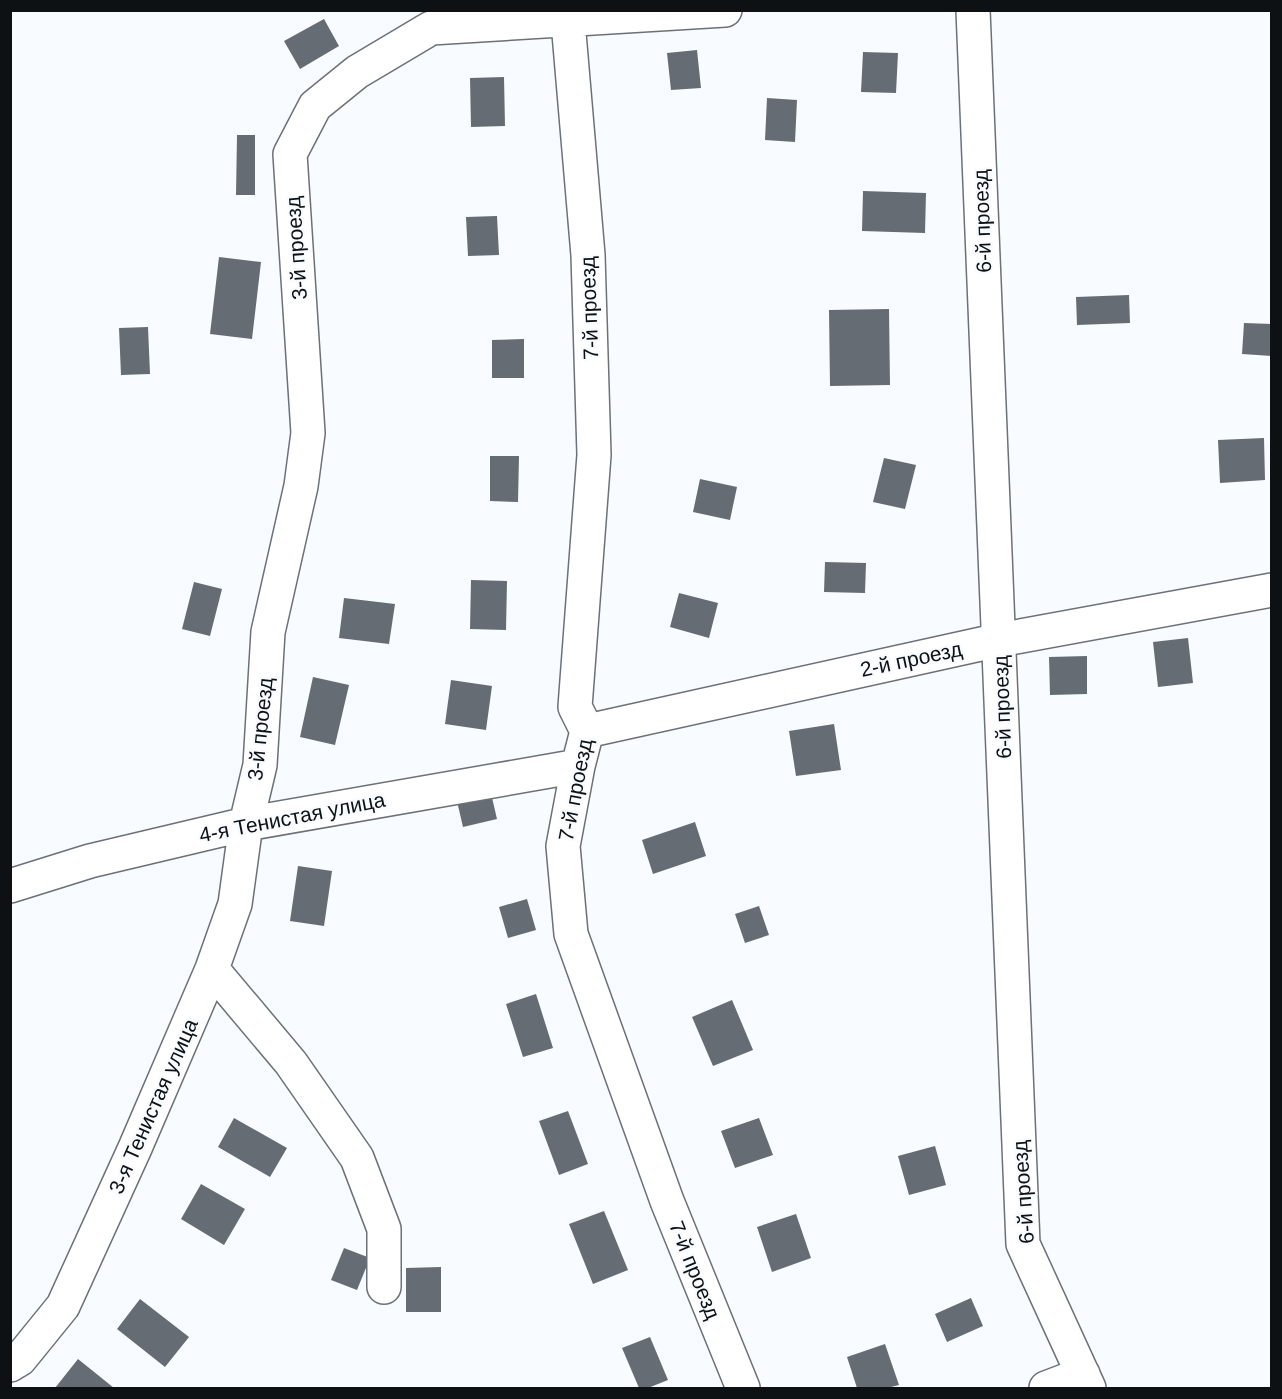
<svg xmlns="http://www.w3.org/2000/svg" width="1282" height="1399" viewBox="0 0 1282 1399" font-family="Helvetica,sans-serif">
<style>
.building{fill:#666c73}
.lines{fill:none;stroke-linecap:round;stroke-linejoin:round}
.minor-casing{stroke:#6b7178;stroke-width:36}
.minor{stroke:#fff;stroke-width:33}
.labels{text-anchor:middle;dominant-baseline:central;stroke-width:5;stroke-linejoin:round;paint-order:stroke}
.street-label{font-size:21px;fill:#0e1113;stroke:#f8fbff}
</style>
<rect width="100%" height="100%" fill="#f8fbff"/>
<path class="building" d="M 324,19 L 339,46 L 300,69 L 284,41 Z
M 697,50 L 701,88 L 671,90 L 667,53 Z
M 863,52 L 898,53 L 896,93 L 861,92 Z
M 504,77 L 505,126 L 471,127 L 470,78 Z
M 767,98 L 797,100 L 795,142 L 765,140 Z
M 237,135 L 255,135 L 255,195 L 236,195 Z
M 863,191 L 926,193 L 925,233 L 862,231 Z
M 497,216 L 499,255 L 468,256 L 466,217 Z
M 219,257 L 261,262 L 252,339 L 210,334 Z
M 1129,295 L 1130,323 L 1077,325 L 1076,297 Z
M 889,309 L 890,385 L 830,386 L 829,310 Z
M 1244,323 L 1272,324 L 1272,356 L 1242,354 Z
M 148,327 L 150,374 L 121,375 L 119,328 Z
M 524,339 L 524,378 L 492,378 L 492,340 Z
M 1264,438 L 1265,480 L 1220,483 L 1218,440 Z
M 490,456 L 519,456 L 518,502 L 490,501 Z
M 884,458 L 916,465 L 905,509 L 873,502 Z
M 700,479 L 737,487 L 730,520 L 693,512 Z
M 825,562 L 866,563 L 865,593 L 824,592 Z
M 471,580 L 507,581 L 506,630 L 470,629 Z
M 194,582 L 222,589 L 210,636 L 182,629 Z
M 679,593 L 718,603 L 709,638 L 670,627 Z
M 344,598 L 395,604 L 389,644 L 339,638 Z
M 1188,638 L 1193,683 L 1158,687 L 1153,642 Z
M 1087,656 L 1087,694 L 1050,695 L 1049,657 Z
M 313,677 L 349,685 L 335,745 L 300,737 Z
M 451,680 L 492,686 L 486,730 L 445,724 Z
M 834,724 L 841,770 L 796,776 L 789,731 Z
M 490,789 L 497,819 L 463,827 L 456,797 Z
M 695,822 L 706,856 L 653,874 L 642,840 Z
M 298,866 L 332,871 L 324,926 L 290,921 Z
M 527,899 L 536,930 L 508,938 L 499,907 Z
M 759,906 L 769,935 L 745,943 L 735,914 Z
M 536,994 L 553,1048 L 523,1057 L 506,1004 Z
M 732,1000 L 753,1050 L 713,1066 L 692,1017 Z
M 568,1111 L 588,1164 L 559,1175 L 539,1121 Z
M 234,1118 L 287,1148 L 270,1177 L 218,1147 Z
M 759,1118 L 773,1155 L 735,1168 L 721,1131 Z
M 935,1146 L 946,1185 L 909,1195 L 898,1156 Z
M 201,1184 L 245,1209 L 224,1245 L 181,1219 Z
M 604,1211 L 628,1270 L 593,1284 L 569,1224 Z
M 796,1214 L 811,1258 L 772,1272 L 757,1227 Z
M 344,1248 L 370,1258 L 357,1290 L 331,1280 Z
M 441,1267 L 441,1312 L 406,1312 L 406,1268 Z
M 971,1298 L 983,1326 L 947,1342 L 935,1314 Z
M 140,1299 L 189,1337 L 165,1367 L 117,1329 Z
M 650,1337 L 668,1380 L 648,1388 L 639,1388 L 622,1348 Z
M 885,1344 L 899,1385 L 887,1388 L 857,1388 L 847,1357 Z
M 78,1359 L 114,1388 L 55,1388 Z"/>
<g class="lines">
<defs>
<path id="minor" d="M 567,10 L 588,255 L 594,455 L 575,707 L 587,731 L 578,766 L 563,846 L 571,934 L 667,1201 L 743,1388
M 973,10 L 1023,1244 L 1089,1388
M 587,731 L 999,640 L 1272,590
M 10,886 L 90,861 L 246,824 L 578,766
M 212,969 L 291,1063 L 357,1158 L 384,1229 L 384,1287
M 10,1365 L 20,1359 L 63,1306 L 135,1148 L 212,969 L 235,904 L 246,824 L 260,765 L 268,632 L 301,486 L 308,433 L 290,154 L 315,106 L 357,72 L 431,28 L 725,10
M 1046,1388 L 1083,1374"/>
</defs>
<use href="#minor" class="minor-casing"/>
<use href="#minor" class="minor"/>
</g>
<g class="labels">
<g class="street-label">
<text transform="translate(982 221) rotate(-92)">6-й проезд</text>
<text transform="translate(296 248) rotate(-94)">3-й проезд</text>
<text transform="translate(589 308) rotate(-92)">7-й проезд</text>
<text transform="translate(911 659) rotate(-12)">2-й проезд</text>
<text transform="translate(1002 707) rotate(-92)">6-й проезд</text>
<text transform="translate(260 729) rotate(-84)">3-й проезд</text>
<text transform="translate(575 790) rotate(-79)">7-й проезд</text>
<text transform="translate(292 817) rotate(-11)">4-я Тенистая улица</text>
<text transform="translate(153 1106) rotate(-66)">3-я Тенистая улица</text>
<text transform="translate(1023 1192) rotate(-94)">6-й проезд</text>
<text transform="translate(695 1270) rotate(68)">7-й проезд</text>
</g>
</g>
<rect width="1282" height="1399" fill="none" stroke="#0e1113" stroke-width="24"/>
</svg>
